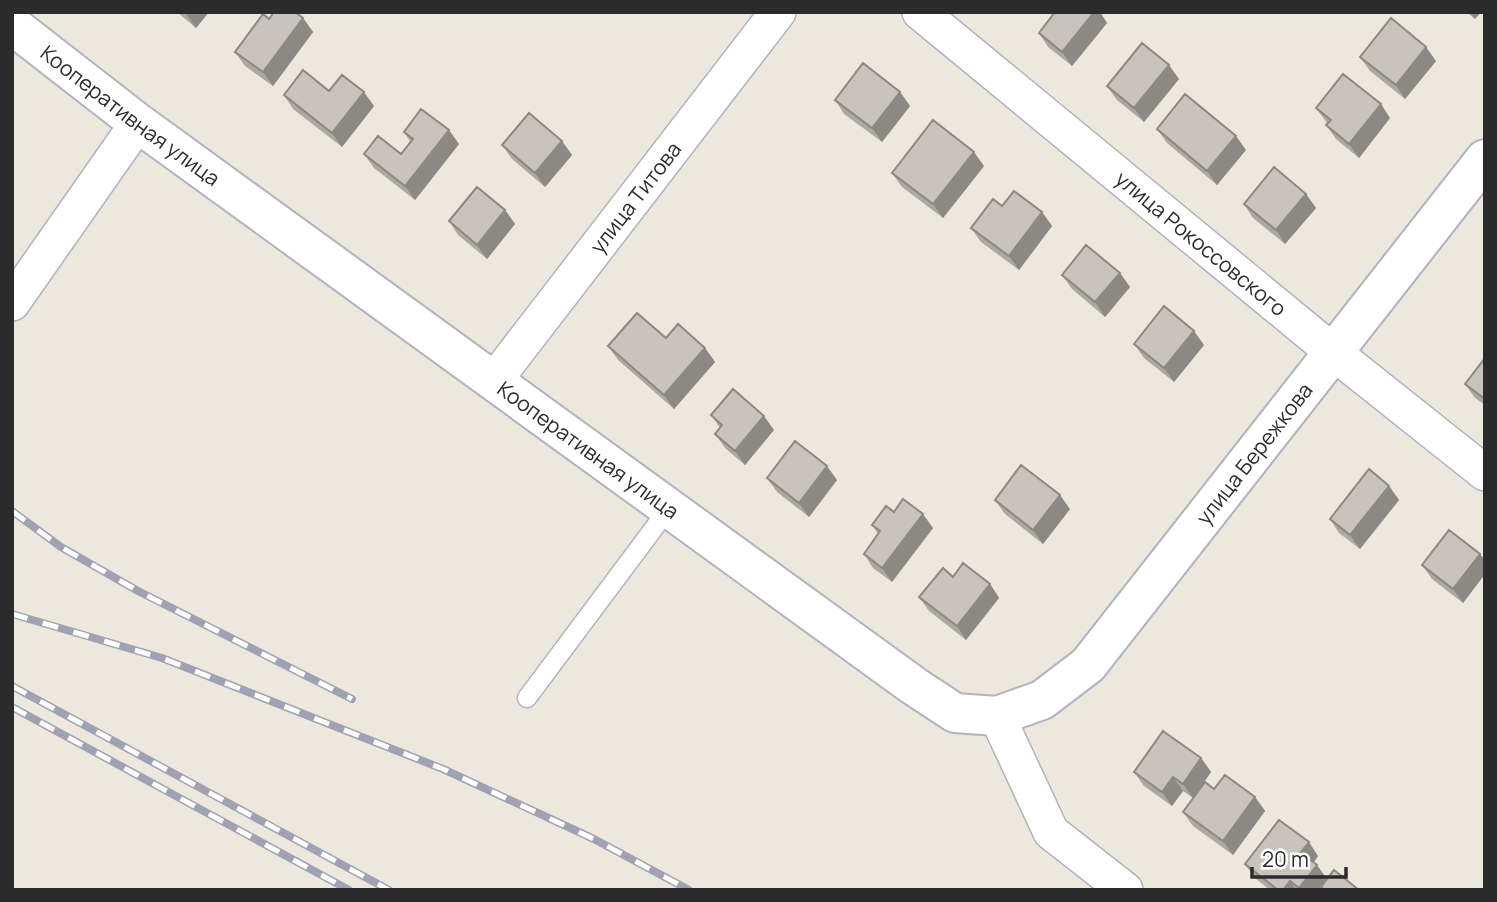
<svg xmlns="http://www.w3.org/2000/svg" width="1497" height="902" viewBox="0 0 1497 902" font-family="Manrope,sans-serif">
<style>
.lines{fill:none;stroke-linecap:round;stroke-linejoin:round}
.lane-casing{stroke:#b1b2be;stroke-width:21}
.street-casing{stroke:#b1b2be;stroke-width:38}
.secondary-casing{stroke:#b1b2be;stroke-width:42}
.lane{stroke:#fff;stroke-width:18}
.street{stroke:#fff;stroke-width:35}
.secondary{stroke:#fff;stroke-width:38}
.rail-casing{stroke:#a1a1b4;stroke-width:8}
.rail{stroke:#fff;stroke-width:5;stroke-dasharray:16;stroke-linecap:butt}
.wall{fill:#aca9a3}
.shaded-wall{fill:#8c8984}
.building{fill:#c8c4bd;stroke:#8c8984;stroke-width:2}
.labels{text-anchor:middle;dominant-baseline:central;stroke-width:7;stroke-linejoin:round;paint-order:stroke}
.street-label{font-size:21px;fill:#2b2b2b;stroke:#fff}
</style>
<rect width="100%" height="100%" fill="#ece8de"/>
<g class="lines">
<defs>
<path id="lane" d="M 527,698 L 669,508"/>
<g id="street">
<path id="s1" d="M 920,12 L 1333,352 L 1485,473"/>
<path d="M 12,303 L 138,123"/>
<path id="s2" d="M 493,382 L 778,12"/>
<path d="M 997,716 L 1051,832 L 1125,890"/>
</g>
<g id="secondary">
<path id="s3" d="M 12,25 L 138,123 L 914,686 L 955,713 L 997,716 L 1042,700 L 1088,665 L 1485,159"/>
</g>
</defs>
<use href="#lane" class="lane-casing"/>
<use href="#street" class="street-casing"/>
<use href="#secondary" class="secondary-casing"/>
<use href="#lane" class="lane"/>
<use href="#street" class="street"/>
<use href="#secondary" class="secondary"/>
<defs>
<path id="rail" d="M 12,511 L 61,547 L 138,591 L 352,699
M 12,614 L 162,658 L 443,769 L 594,839 L 689,890
M 12,686 L 389,890
M 12,707 L 349,890"/>
</defs>
<use href="#rail" class="rail-casing"/>
<use href="#rail" class="rail"/>
</g>
<path class="wall" d="M 177,12 L 209,12 L 196,28 Z
M 1055,12 L 1100,12 L 1107,23 L 1072,66 L 1048,47 L 1039,33 Z
M 1466,12 L 1481,12 L 1475,19 Z
M 303,18 L 313,32 L 273,86 L 245,66 L 235,52 Z
M 1360,57 L 1436,61 L 1405,99 L 1370,71 Z
M 1179,79 L 1144,122 L 1117,100 L 1107,86 Z
M 329,91 L 374,106 L 342,147 L 293,109 L 284,95 Z
M 900,92 L 910,106 L 882,142 L 844,114 L 835,100 Z
M 1316,108 L 1390,118 L 1359,158 L 1336,139 L 1326,125 L 1327,123 Z
M 1157,129 L 1246,150 L 1217,185 L 1167,143 Z
M 404,132 L 459,144 L 415,200 L 374,168 L 364,154 L 401,154 L 410,141 Z
M 562,141 L 572,155 L 545,187 L 512,159 L 502,145 Z
M 984,166 L 943,218 L 902,187 L 892,173 Z
M 1306,194 L 1316,208 L 1285,244 L 1253,218 L 1244,204 Z
M 1002,206 L 1042,212 L 1052,226 L 1019,270 L 981,242 L 971,228 Z
M 505,210 L 515,224 L 487,259 L 458,235 L 449,221 Z
M 1120,273 L 1130,287 L 1105,317 L 1072,289 L 1062,275 Z
M 1134,344 L 1204,345 L 1174,382 L 1144,358 Z
M 608,346 L 705,348 L 715,362 L 674,409 L 618,360 Z
M 1485,358 L 1485,405 L 1475,398 L 1465,384 Z
M 711,415 L 774,430 L 745,465 L 725,448 L 715,434 L 720,428 Z
M 767,478 L 837,480 L 809,517 L 777,492 Z
M 1389,486 L 1399,500 L 1360,549 L 1339,533 L 1330,519 Z
M 995,500 L 1070,509 L 1043,544 L 1005,514 Z
M 894,512 L 933,528 L 892,582 L 873,568 L 864,554 L 878,534 L 872,525 Z
M 1480,554 L 1485,561 L 1485,574 L 1463,603 L 1432,579 L 1422,565 Z
M 953,577 L 990,584 L 999,598 L 966,640 L 929,611 L 919,597 Z
M 1201,758 L 1211,772 L 1193,798 L 1183,791 L 1172,806 L 1144,786 L 1134,772 Z
M 1214,789 L 1255,797 L 1265,811 L 1233,855 L 1193,826 L 1183,812 Z
M 1318,856 L 1314,862 L 1327,879 L 1318,890 L 1270,890 L 1255,878 L 1245,864 Z"/>
<path class="shaded-wall" d="M 187,12 L 209,12 L 196,28 L 186,14 Z
M 1094,12 L 1100,12 L 1107,23 L 1072,66 L 1062,52 Z
M 1470,12 L 1481,12 L 1475,19 Z
M 303,18 L 313,32 L 273,86 L 263,72 Z
M 1426,47 L 1436,61 L 1405,99 L 1396,85 Z
M 1169,65 L 1179,79 L 1144,122 L 1134,108 Z
M 364,92 L 374,106 L 342,147 L 332,133 Z
M 900,92 L 910,106 L 882,142 L 872,128 Z
M 1381,104 L 1390,118 L 1359,158 L 1349,144 Z
M 449,130 L 459,144 L 415,200 L 405,186 Z
M 1236,136 L 1246,150 L 1217,185 L 1207,171 Z
M 562,141 L 572,155 L 545,187 L 535,173 Z
M 974,152 L 984,166 L 943,218 L 933,204 Z
M 1306,194 L 1316,208 L 1285,244 L 1276,230 Z
M 505,210 L 515,224 L 487,259 L 477,245 Z
M 1042,212 L 1052,226 L 1019,270 L 1009,256 Z
M 1120,273 L 1130,287 L 1105,317 L 1095,302 Z
M 1194,331 L 1204,345 L 1174,382 L 1164,368 Z
M 705,348 L 715,362 L 674,409 L 664,395 Z
M 764,416 L 774,430 L 745,465 L 735,451 Z
M 827,466 L 837,480 L 809,517 L 799,503 Z
M 1389,486 L 1399,500 L 1360,549 L 1350,535 Z
M 1060,495 L 1070,509 L 1043,544 L 1033,530 Z
M 923,514 L 933,528 L 892,582 L 882,568 Z
M 1480,554 L 1485,561 L 1485,574 L 1463,603 L 1453,589 Z
M 990,584 L 999,598 L 966,640 L 957,626 Z
M 1201,758 L 1211,772 L 1193,798 L 1183,784 Z
M 1173,777 L 1183,791 L 1172,806 L 1162,792 Z
M 1255,797 L 1265,811 L 1233,855 L 1223,841 Z
M 1309,842 L 1318,856 L 1311,866 L 1301,852 Z
M 1317,865 L 1327,879 L 1318,890 L 1300,890 L 1299,888 Z
M 1290,881 L 1296,890 L 1283,890 Z"/>
<path class="building" d="M 274,12 L 295,12 L 303,18 L 263,72 L 235,52 L 263,14 L 269,19 Z
M 1055,12 L 1094,12 L 1062,52 L 1039,33 Z
M 1391,18 L 1426,47 L 1396,85 L 1360,57 Z
M 1142,43 L 1169,65 L 1134,108 L 1107,86 Z
M 863,63 L 900,92 L 872,128 L 835,100 Z
M 303,70 L 329,91 L 342,75 L 364,92 L 332,133 L 284,95 Z
M 1343,74 L 1381,104 L 1349,144 L 1326,125 L 1331,120 L 1316,108 Z
M 1185,94 L 1236,136 L 1207,171 L 1157,129 Z
M 421,109 L 449,130 L 405,186 L 364,154 L 378,136 L 401,154 L 413,139 L 404,132 Z
M 529,113 L 562,141 L 535,173 L 502,145 Z
M 933,120 L 974,152 L 933,204 L 892,173 Z
M 1274,167 L 1306,194 L 1276,230 L 1244,204 Z
M 477,187 L 505,210 L 477,245 L 449,221 Z
M 1014,191 L 1042,212 L 1009,256 L 971,228 L 993,199 L 1002,206 Z
M 1086,245 L 1120,273 L 1095,302 L 1062,275 Z
M 1164,306 L 1194,331 L 1164,368 L 1134,344 Z
M 637,313 L 666,338 L 678,324 L 705,348 L 664,395 L 608,346 Z
M 1485,358 L 1485,399 L 1465,384 Z
M 733,389 L 764,416 L 735,451 L 715,434 L 722,425 L 711,415 Z
M 795,441 L 827,466 L 799,503 L 767,478 Z
M 1021,465 L 1060,495 L 1033,530 L 995,500 Z
M 1369,469 L 1389,486 L 1350,535 L 1330,519 Z
M 903,499 L 923,514 L 882,568 L 864,554 L 880,531 L 872,525 L 886,506 L 894,512 Z
M 1449,530 L 1480,554 L 1453,589 L 1422,565 Z
M 963,563 L 990,584 L 957,626 L 919,597 L 943,568 L 953,577 Z
M 1163,731 L 1201,758 L 1183,784 L 1173,777 L 1162,792 L 1134,772 Z
M 1225,775 L 1255,797 L 1223,841 L 1183,812 L 1205,782 L 1214,789 Z
M 1279,820 L 1309,842 L 1301,852 L 1317,865 L 1299,888 L 1290,881 L 1283,890 L 1278,890 L 1245,864 Z
M 1334,870 L 1359,890 L 1325,890 L 1321,887 Z"/>
<g class="labels">
<g class="street-label">
<text stroke="none"><textPath href="#s3" startOffset="149">Кооперативная улица</textPath></text>
<text stroke="none"><textPath href="#s2" startOffset="233">улица Титова</textPath></text>
<text stroke="none"><textPath href="#s1" startOffset="364">улица Рокоссовского</textPath></text>
<text stroke="none"><textPath href="#s3" startOffset="716">Кооперативная улица</textPath></text>
<text stroke="none"><textPath href="#s3" startOffset="1584">улица Бережкова</textPath></text>
</g>
</g>
<rect width="1497" height="902" fill="none" stroke="#2b2b2b" stroke-width="28"/>
<path d="M1252 867v10h94v-10" fill="none" stroke="#2b2b2b" stroke-width="3.5"/>
<text x="1262" y="867" font-size="21" fill="#2b2b2b" stroke="#ffffff" stroke-width="5" paint-order="stroke">20 m</text>
</svg>
